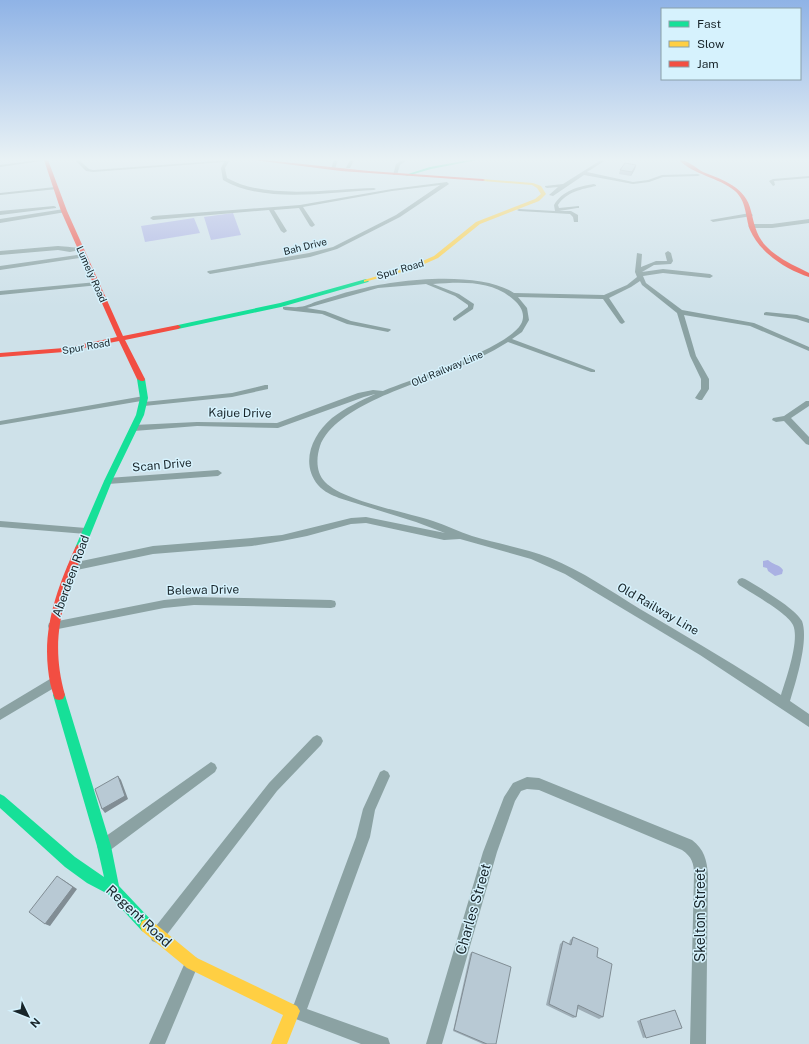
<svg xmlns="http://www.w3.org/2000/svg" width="809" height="1044" viewBox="0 0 809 1044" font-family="'Public Sans',sans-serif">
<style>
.water{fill:#aab1e3}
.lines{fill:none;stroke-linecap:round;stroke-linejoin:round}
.street{fill:#8ba2a3;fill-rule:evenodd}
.fast{fill:#16e098;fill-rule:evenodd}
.slow{fill:#ffcf43;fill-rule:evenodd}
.jam{fill:#f24e42;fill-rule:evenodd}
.wall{fill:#9eadb6}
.shaded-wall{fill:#818d94}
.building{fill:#b8c9d4;stroke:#818d94}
.labels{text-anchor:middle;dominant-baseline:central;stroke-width:3;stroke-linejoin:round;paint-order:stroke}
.far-street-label{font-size:10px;fill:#18252a;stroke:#d6f2fd}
.street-label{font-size:12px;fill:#18252a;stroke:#d6f2fd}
.near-street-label{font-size:14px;fill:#18252a;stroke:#d6f2fd}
</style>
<rect width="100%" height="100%" fill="#cee1e9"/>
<path class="water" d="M 233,213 L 241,235 L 211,240 L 204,217 Z
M 194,218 L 200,233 L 145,242 L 141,226 Z
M 768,560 C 773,565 779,564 783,570 L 782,574 L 775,576 L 768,571 L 767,568 L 763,567 L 763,561 Z"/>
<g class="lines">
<path class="street" d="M 38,160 L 48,160 L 0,167 L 0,165 Z
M 75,160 L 79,160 L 89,169 L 93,170 L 230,160 L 225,168 L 227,178 C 265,200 331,189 374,188 L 376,189 L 374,190 C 328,192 264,204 223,180 L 221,168 L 224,162 L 93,172 L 86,171 Z
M 334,160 L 338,160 L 335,169 L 333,170 L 331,169 Z
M 350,160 L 354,160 L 350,168 L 346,168 Z
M 402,160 L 407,160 L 400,165 L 397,175 L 393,175 L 396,164 Z
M 601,160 L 606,160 L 587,172 L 633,182 L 648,180 L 662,175 L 698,174 L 700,175 L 698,176 L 663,177 L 649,182 L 633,184 L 584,175 L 553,196 L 549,195 L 558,187 L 547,188 L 545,187 L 545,186 L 563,184 Z
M 809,176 L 809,178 L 774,181 L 775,185 L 773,186 L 769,181 L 773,179 Z
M 447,182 L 449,184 L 400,217 L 337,249 L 310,257 L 210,274 L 207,272 L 208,271 L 309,253 L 333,247 L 396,215 L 440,185 L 392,191 L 303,207 L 315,225 L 312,227 L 310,226 L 299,208 L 274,210 L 287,231 L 284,233 L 281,231 L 269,210 L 153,220 L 150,218 L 153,216 L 300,205 L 392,189 Z
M 594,184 L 596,185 L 596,186 C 582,189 566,192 558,205 L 559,208 L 579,206 L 579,208 L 577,208 L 559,211 L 571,211 L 578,215 L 578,222 L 574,222 L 573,217 L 570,214 L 519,211 L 517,210 L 519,209 L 555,211 L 554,205 C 562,191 579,186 594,184 Z
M 55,187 L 57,187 L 57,189 L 0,195 L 0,193 Z
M 54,206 L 56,207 L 56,208 L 0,215 L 0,211 Z
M 64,209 L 66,210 L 66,212 L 0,223 L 0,219 Z
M 750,213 L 753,215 L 752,216 L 713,222 L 710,220 Z
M 809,219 L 809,223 L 772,228 L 751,228 L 748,226 L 751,224 L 772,224 Z
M 58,246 C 65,247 79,247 84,249 L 70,252 L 58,250 L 0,255 L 0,251 Z
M 668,251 L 671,253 L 673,261 L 671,264 L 654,265 L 642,272 L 663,269 L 710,274 L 713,276 L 710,278 L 663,273 L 643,276 L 646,283 L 682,310 L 754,323 L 809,347 L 809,351 L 750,326 L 684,315 L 696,356 L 709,379 L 709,389 L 702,400 L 699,400 L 695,398 L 701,389 L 701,379 L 690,356 L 677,313 L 642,285 L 640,281 L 631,287 L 609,298 L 625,322 L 622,324 L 620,323 L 603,299 L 518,297 L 527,308 L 529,320 L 522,332 L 512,339 L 595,370 L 595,372 L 591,372 L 508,342 C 490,353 472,362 453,369 C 416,384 335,406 320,446 C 316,458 316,473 325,482 C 343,501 406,512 433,521 C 446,525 459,532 472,536 C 498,544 525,548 550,558 C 582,571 611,591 640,609 C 687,637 735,664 781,695 C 786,679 800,640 793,625 C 789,614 750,592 739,585 L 737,582 L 739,579 L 742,578 L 745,579 C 760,588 794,607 802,621 C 809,640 796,681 790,701 L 809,714 L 809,727 L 700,655 L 565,574 L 531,559 L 460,539 L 444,540 L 366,523 L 351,524 L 307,536 L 282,541 L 252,546 L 153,554 L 72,571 L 69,570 L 67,567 L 69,564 L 72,563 L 153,546 L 252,538 L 282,535 L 351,518 L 366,517 L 445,533 L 416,522 L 339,498 C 332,495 324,492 318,485 C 300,463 312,435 332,418 C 345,408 360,401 375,394 L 364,397 L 278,428 L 197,426 L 134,431 L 130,428 L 134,425 L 197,422 L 277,423 L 358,393 L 373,390 L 383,391 C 413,379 507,349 521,324 C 526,315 521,306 514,300 C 492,280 461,282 433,284 L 459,294 L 474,304 L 473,309 L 455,321 L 453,320 L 453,318 L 468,307 L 468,305 L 455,296 L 426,284 L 378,288 L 307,308 L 325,311 L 351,321 L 390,329 L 391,330 L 388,332 L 347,324 L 322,314 L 285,310 L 283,309 L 283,307 C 288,306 293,308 298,307 C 304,307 310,304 315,302 C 329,298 342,293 356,290 C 395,279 480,270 514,293 L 604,295 L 627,285 L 637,277 L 635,272 L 637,253 L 642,254 L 641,267 L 656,261 L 667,261 L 665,253 Z
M 84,254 L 86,255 L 86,257 L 0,270 L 0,266 Z
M 97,282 L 100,284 L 99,285 L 0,295 L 0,291 Z
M 766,312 L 797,315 L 809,319 L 809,323 L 796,319 L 764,315 L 764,313 Z
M 265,385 L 268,385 L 268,389 L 232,397 L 144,406 L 140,404 L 144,402 L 232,393 Z
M 144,396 L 147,396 L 147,400 L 0,425 L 0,421 Z
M 806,401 L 809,401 L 809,406 L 791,418 L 809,437 L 809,445 L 806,444 L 784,421 L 776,422 L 772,420 L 773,418 L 784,416 Z
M 218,470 L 222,473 L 218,476 L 108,484 L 104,481 L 108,478 Z
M 0,521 L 86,528 L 89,529 L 91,531 L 89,533 L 86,534 L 0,527 Z
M 194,597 L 331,600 L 335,601 L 336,604 L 335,607 L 331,608 L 194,605 L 164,608 L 53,630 L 49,629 L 48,626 L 49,623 L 53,622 L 164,600 Z
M 55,676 L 59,677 L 61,681 L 59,685 L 0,720 L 0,709 Z
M 317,735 L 321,737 L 323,741 L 321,745 L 277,791 L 162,941 L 157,943 L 152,941 L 150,936 L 152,931 L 269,783 L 313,737 Z
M 211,762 L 215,764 L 217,768 L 215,772 L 109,851 L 104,853 L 99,851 L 97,846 L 99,841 Z
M 384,770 L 388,772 L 390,776 L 375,810 L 370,837 L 307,1009 L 388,1038 L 390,1044 L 361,1044 L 288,1016 L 285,1011 L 288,1006 L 294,1004 L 356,837 L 363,809 L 380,772 Z
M 527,777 L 539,778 L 692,840 C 704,849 707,860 708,875 L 706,1044 L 690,1044 L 694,875 C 694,863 692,857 682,850 L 539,790 L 527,789 L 521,791 L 515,801 L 497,852 L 442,1044 L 426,1044 L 483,852 L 504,797 L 513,783 Z
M 192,956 L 197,958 L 199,963 L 165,1044 L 149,1044 L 187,958 Z"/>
<path class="fast" d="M 469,160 L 477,160 L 431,169 L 407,176 L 405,175 L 430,167 Z
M 366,279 L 369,281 L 368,282 L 281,307 L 178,329 L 175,327 L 178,325 L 280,303 Z
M 138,377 L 141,377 L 145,379 L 148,398 L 144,415 L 112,481 L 85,548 L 83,551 L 77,551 L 75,548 L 104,481 L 136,415 L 140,398 L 137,379 Z
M 59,690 L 63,691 L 65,695 L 111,846 L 119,886 L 152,921 L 154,926 L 152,931 L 147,933 L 142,931 L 108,894 L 87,883 L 65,867 L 0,808 L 0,794 L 4,796 L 75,857 L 104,877 L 97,846 L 53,695 L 55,691 Z"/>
<path class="slow" d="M 481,179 L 533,183 L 541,186 L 546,194 L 539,201 L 480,224 L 438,258 L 413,269 L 364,282 L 364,280 L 409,267 L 434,256 L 476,222 L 535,199 L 541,194 L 537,188 L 532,185 L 483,181 Z
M 147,919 L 152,921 L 197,958 L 297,1006 L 300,1011 L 287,1044 L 271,1044 L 283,1015 L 187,968 L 142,931 L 140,926 L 142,921 Z"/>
<path class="jam" d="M 44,160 L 48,160 L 67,211 L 123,336 L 178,325 L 181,327 L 178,329 L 125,340 L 145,379 L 144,381 L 141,381 L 137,379 L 119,341 L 64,352 L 0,357 L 0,353 L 64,348 L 117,337 L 61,211 Z
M 254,160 L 264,160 L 369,171 L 483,179 L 485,180 L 483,181 L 341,171 Z
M 679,160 C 686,159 696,168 703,172 C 723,180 746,187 751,211 C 754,223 756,235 765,245 C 777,258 793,265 809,273 L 809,277 C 787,270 760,253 750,230 C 745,216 747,202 735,191 C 718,177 694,175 679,160 Z
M 80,544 L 83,545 L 85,548 C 63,600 49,638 65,695 L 63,699 L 59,700 L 55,699 C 51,689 49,679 48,669 C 43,625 58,587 75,548 L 77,545 Z"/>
</g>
<path class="wall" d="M 636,165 L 635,169 L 631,176 L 619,174 L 620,170 Z
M 573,937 L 597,957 L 603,1017 L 599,1019 L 578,1009 L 576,1017 L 573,1018 L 546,1005 L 560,944 L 563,941 L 569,944 L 570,940 Z
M 472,952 L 496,1044 L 483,1044 L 453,1031 L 470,954 Z
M 675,1010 L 682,1028 L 643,1038 L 637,1021 Z"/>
<path class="shaded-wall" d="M 636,165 L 635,169 L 631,176 L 632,172 Z
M 118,776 L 121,780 L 128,799 L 105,813 L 102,809 Z
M 62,879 L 77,889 L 50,926 L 45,924 Z"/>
<path class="building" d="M 625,163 L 636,165 L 632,172 L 620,170 Z
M 118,776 L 125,796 L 102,809 L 95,789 Z
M 57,876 L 73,887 L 45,924 L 29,912 Z
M 573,937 L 598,948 L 597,957 L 612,964 L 603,1017 L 578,1005 L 576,1017 L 549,1004 L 563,941 L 571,945 Z
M 472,952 L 511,967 L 496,1044 L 487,1044 L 454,1030 Z
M 675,1010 L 682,1028 L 646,1038 L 640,1020 Z"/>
<linearGradient id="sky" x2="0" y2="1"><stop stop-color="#8fb3e6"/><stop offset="0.52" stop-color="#e9f2f5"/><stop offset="1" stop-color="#e9f2f5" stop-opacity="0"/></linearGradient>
<rect width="809" height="306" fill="url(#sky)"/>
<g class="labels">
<g class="far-street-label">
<text transform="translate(305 246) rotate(-14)">Bah Drive</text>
<text transform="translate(400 269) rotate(-16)">Spur Road</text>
<text transform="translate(92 274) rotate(66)">Lumely Road</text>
<text transform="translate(86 346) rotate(-10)">Spur Road</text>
<text transform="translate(447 368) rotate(-23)">Old Railway Line</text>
</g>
<g class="street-label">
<text transform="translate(240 413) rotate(1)">Kajue Drive</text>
<text transform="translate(162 465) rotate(-5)">Scan Drive</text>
<text transform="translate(71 576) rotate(-70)">Aberdeen Road</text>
<text transform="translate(203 590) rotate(-1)">Belewa Drive</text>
<text transform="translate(658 609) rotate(30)">Old Railway Line</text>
</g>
<g class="near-street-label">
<text transform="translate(473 909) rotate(-74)">Charles Street</text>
<text transform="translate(700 915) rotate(-90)">Skelton Street</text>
<text transform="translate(139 916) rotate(43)">Regent Road</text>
</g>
</g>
<rect x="661" y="8" width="140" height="72" fill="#d6f2fd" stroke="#8aa0a9"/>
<rect x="669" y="21" width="20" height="6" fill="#16e098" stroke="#8aa0a9"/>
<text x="697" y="28" font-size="12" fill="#18252a">Fast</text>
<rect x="669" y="41" width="20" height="6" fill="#ffcf43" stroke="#8aa0a9"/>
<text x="697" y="48" font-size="12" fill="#18252a">Slow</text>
<rect x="669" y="61" width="20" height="6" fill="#f24e42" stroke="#8aa0a9"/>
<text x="697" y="68" font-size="12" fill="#18252a">Jam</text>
<g transform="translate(28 1016) rotate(133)" stroke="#d6f2fd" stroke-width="3" paint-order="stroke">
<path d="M0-3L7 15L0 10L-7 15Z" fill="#18252a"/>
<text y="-6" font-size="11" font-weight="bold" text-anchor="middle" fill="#18252a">N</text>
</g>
</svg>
